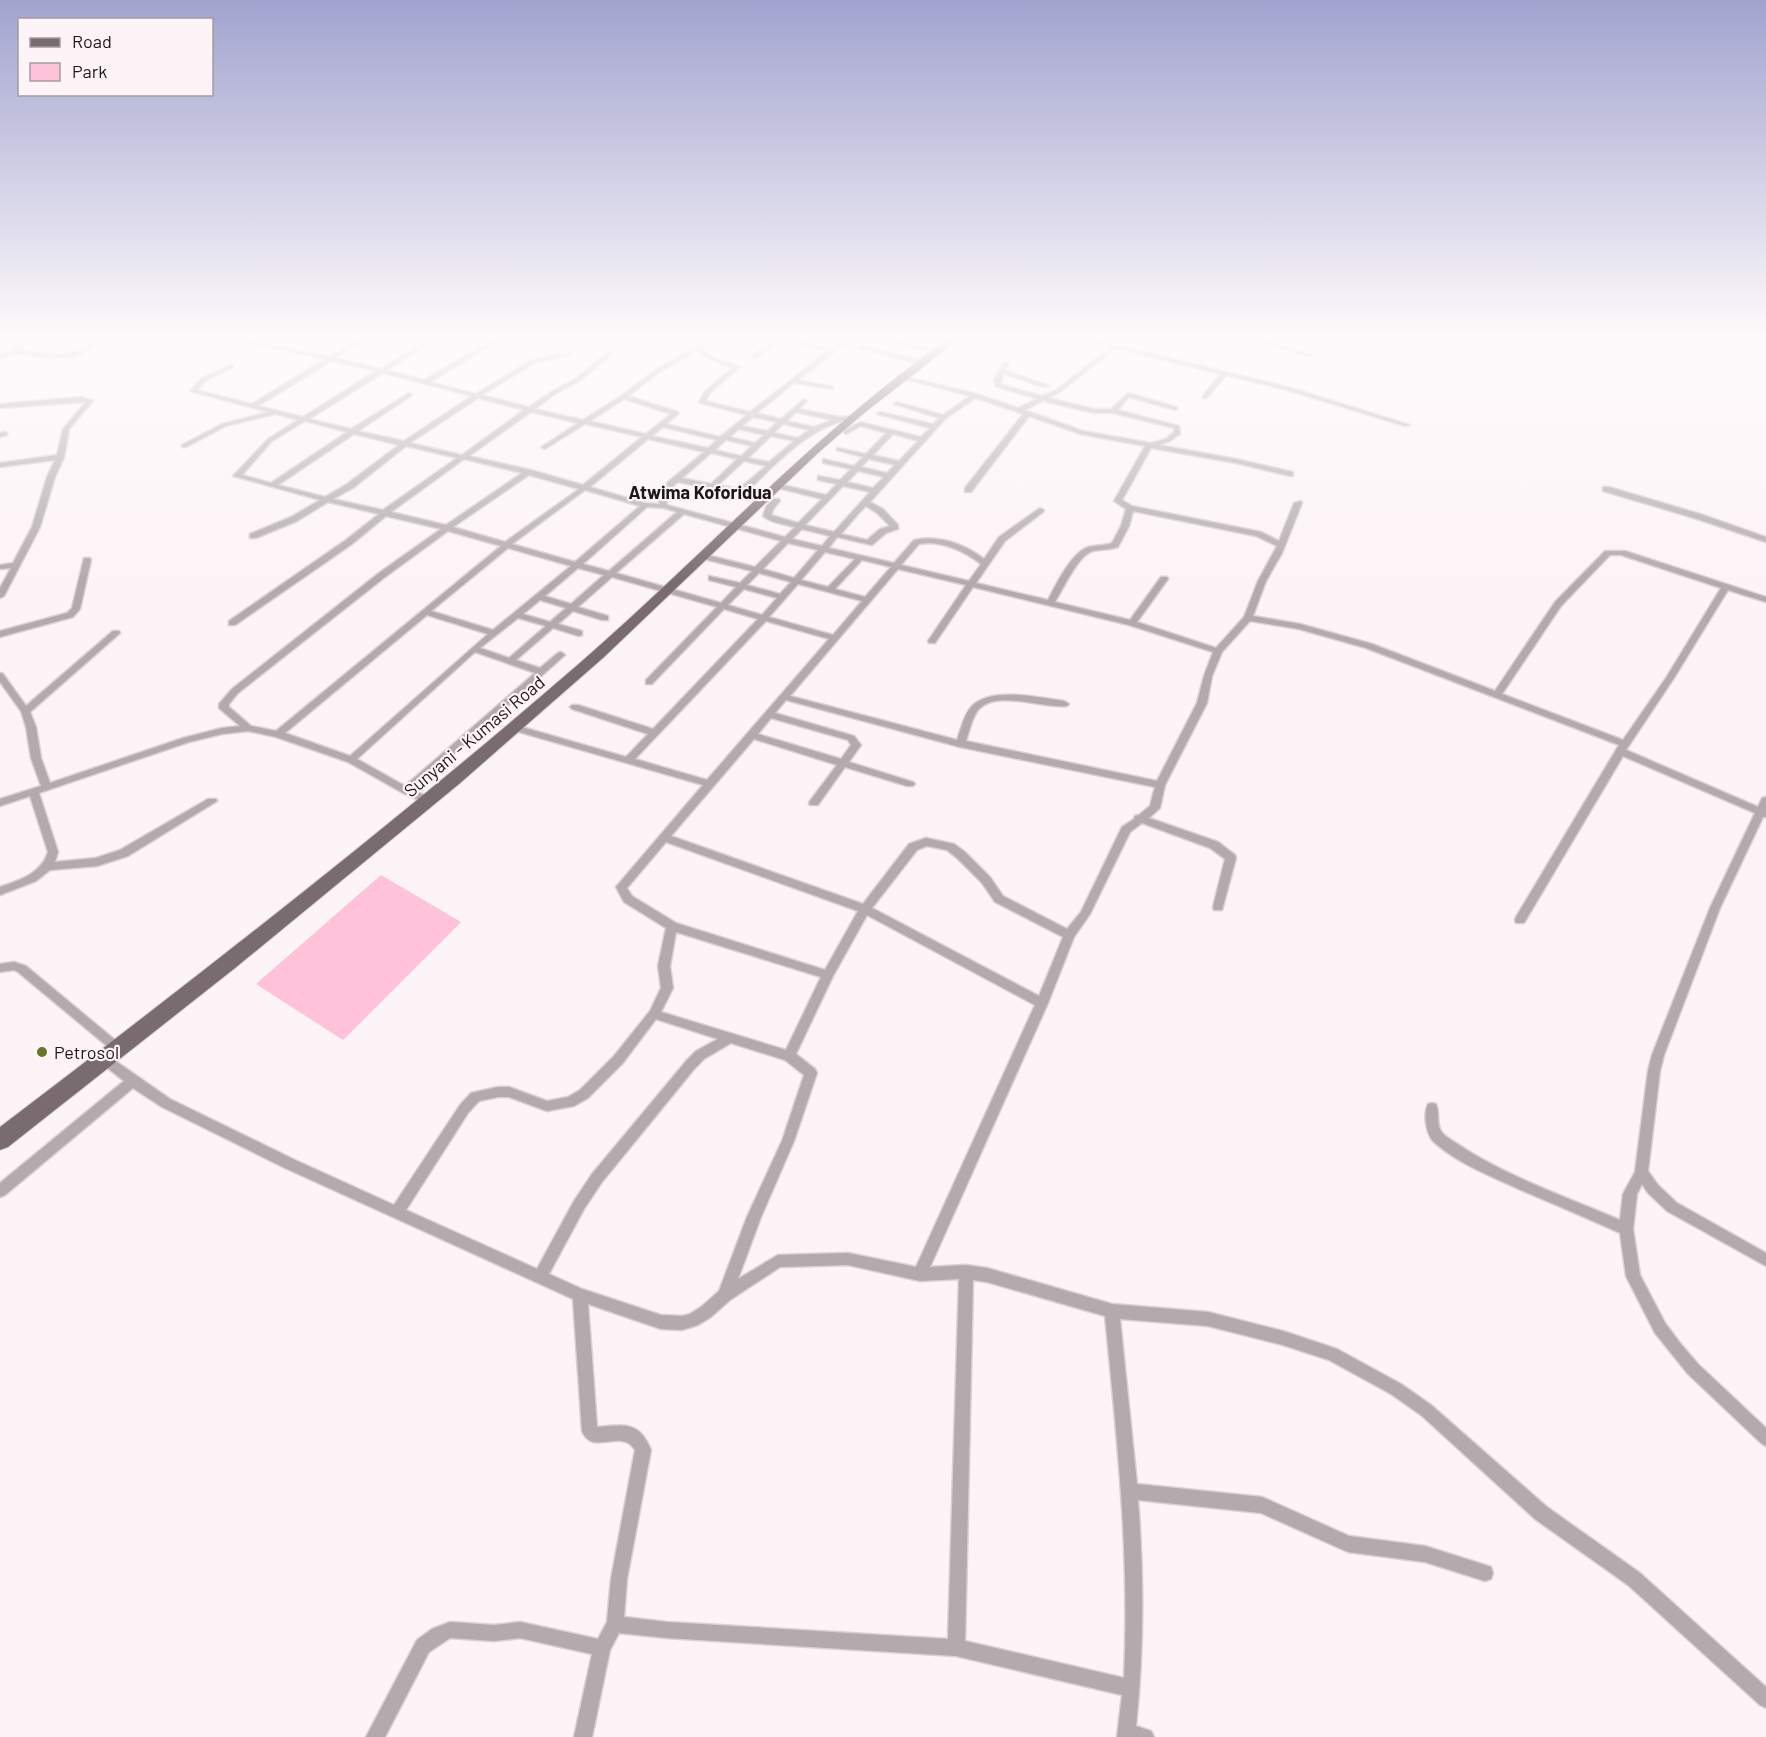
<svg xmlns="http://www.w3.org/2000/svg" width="1766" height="1737" viewBox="0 0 1766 1737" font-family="Barlow,sans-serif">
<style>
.green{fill:#ffc2d8}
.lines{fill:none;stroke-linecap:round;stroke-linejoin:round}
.minor-casing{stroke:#d9d1d3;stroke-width:3}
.primary-casing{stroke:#d9d1d3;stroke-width:2}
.minor{fill:#b3aaad;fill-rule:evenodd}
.primary{fill:#7a6b70;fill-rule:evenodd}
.poi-dot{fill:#687725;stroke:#fdf4f7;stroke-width:2}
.labels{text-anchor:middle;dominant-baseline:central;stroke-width:4.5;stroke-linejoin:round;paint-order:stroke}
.far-quarter-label{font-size:18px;font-weight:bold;fill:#1e1719;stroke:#fdf4f7}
.street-label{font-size:18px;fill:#1e1719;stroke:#fdf4f7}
.poi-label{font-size:18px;fill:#1e1719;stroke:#fdf4f7;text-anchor:start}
</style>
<rect width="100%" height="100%" fill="#fdf4f7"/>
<path class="green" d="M 381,875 L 461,922 L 343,1040 L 256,984 Z"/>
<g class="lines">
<defs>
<path id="minor" d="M 23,339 L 29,339 L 19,350 C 46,354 73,361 95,339 L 101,339 C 84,359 61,360 36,356 C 29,355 20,352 13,354 C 9,355 4,357 0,359 L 0,355 L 12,350 Z
M 230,339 L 241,339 L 330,357 L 359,339 L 366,339 L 336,358 L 381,369 L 429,339 L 436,339 L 387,370 L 424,380 L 494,339 L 501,339 L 430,382 L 476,394 L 530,361 L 572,352 L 572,354 L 534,363 L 482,395 L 529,407 L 551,392 L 577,378 L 608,352 L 612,352 L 612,354 L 581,380 L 555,394 L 535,409 L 583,420 L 621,396 L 654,371 L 708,339 L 715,339 L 700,349 L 715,358 L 740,367 L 709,394 L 706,401 L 750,412 L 828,351 L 783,340 L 757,357 L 753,357 L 753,355 L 776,339 L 792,339 L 832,348 L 844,339 L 851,339 L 798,380 L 833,387 L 833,389 L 794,383 L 757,413 L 781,419 L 804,399 L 807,401 L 799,409 L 840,417 L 849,416 L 852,418 L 851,419 C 806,428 777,464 744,494 L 712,489 L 678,482 L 674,485 L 666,499 L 667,505 L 785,537 L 795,527 C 784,524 771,523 763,516 L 766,507 L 773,499 L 779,499 L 780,501 L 774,508 L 771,515 L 798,523 L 822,499 L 774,487 L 774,483 L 826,495 L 837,484 L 818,480 L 818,476 L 840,480 L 851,469 L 823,463 L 823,459 L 854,466 L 863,457 L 837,450 L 837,448 L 866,454 L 886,433 L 861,426 L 846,434 L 844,433 L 844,431 L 860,422 L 921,437 L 930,428 L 877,414 L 880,412 L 933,424 L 939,418 L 894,404 L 897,402 L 943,415 L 970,396 L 898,377 L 898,375 L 977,394 L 1018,408 L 1037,399 L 995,386 L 994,380 L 1004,362 L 1009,363 L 1005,370 L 1049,386 L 1044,387 L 1004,374 L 1000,384 L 1042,396 L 1056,390 L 1111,347 L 1084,339 L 1093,339 L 1291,388 L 1410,425 L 1405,426 L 1287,390 L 1226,375 L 1207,398 L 1203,398 L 1203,396 L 1220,374 L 1116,348 L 1060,392 L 1049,398 L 1094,409 L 1111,409 L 1128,393 L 1177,407 L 1177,409 L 1175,410 L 1129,397 L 1118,410 L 1179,426 L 1180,434 L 1170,441 L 1159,445 L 1236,459 L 1293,472 L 1293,476 L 1290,476 L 1236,463 L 1151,448 L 1122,500 L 1132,506 L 1261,532 L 1279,541 L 1294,503 L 1301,501 L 1302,503 L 1282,553 L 1266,581 L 1253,616 L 1300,624 L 1372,644 L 1495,691 L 1555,602 L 1605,551 L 1625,551 L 1766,597 L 1766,602 L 1728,590 L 1674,678 L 1626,750 L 1758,807 L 1762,798 L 1766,797 L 1766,817 L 1763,817 L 1720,908 L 1664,1055 L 1660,1071 L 1648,1171 L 1658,1185 L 1677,1203 L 1766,1253 L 1766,1266 L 1667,1211 L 1648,1193 L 1642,1184 L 1637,1194 L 1633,1229 L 1640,1275 L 1665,1323 L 1680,1343 L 1698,1364 L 1766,1428 L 1766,1446 L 1761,1443 L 1688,1374 L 1655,1333 L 1626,1276 L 1620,1233 C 1587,1218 1554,1204 1521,1190 C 1493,1177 1459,1164 1435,1143 C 1426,1135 1423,1115 1428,1104 L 1432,1103 L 1436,1104 C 1440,1113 1436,1123 1441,1131 C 1445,1137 1453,1141 1459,1145 C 1507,1177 1567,1197 1620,1220 L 1623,1194 L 1635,1172 L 1648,1071 L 1652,1055 L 1710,908 L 1755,813 L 1623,756 L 1524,923 L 1516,923 L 1515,920 L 1516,917 L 1619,745 L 1366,648 L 1299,629 L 1250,621 L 1222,652 L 1212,676 L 1207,703 L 1165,785 L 1160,808 L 1149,818 L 1218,842 L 1235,855 L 1236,858 L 1222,910 L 1214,910 L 1213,907 L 1225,859 L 1210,848 L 1142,823 L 1130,832 L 1090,914 L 1074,937 L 1048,1003 L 930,1267 L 966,1265 L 987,1268 L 1112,1304 L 1208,1312 L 1283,1331 L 1337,1349 L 1401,1384 L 1431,1405 L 1547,1507 L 1640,1573 L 1766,1687 L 1766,1708 L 1760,1705 L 1628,1585 L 1535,1519 L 1421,1415 L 1391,1394 L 1329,1360 L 1283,1345 L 1208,1326 L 1120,1319 L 1137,1484 L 1262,1497 L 1349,1536 L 1425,1546 L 1485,1565 L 1491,1567 L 1493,1573 L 1491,1579 L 1485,1581 L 1425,1562 L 1348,1552 L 1261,1513 L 1138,1500 C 1144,1575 1144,1650 1136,1726 L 1151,1731 L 1154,1737 L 1117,1737 L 1122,1695 L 956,1656 L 667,1638 L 619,1633 L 610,1650 L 592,1737 L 574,1737 L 592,1654 L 520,1638 L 494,1641 L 450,1638 L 429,1652 L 385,1737 L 366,1737 L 417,1640 L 432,1629 L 450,1622 L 494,1625 L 520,1622 L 598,1639 L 607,1622 L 611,1579 L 635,1450 C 621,1427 593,1457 582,1431 L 573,1299 L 285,1168 L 162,1107 L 133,1088 L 5,1195 L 0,1197 L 0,1183 L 124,1081 L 100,1062 L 98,1058 L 100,1054 L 104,1053 L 170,1099 L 295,1160 L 394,1205 L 460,1105 L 471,1093 L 498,1087 L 509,1087 L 547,1101 L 568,1097 L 580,1090 L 614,1056 L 650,1011 L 661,988 L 658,966 L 666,928 L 624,902 L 616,887 L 703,785 L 512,730 L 510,728 L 515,725 L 626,757 L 648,734 L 572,709 L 570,707 L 572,705 L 578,705 L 653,729 L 758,619 L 724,609 L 652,684 L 646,684 L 646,680 L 717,607 L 612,577 L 578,607 L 608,616 L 608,620 L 602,620 L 573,611 L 558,624 L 582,631 L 582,635 L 579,636 L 553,628 L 516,660 L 540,668 L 558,653 L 561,652 L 565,655 L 413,790 L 433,799 L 434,801 L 433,803 L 425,803 L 403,793 L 348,762 L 276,737 L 248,731 L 222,734 L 189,742 L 39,793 L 58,852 L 55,862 L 96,858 L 120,850 L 208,799 L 216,799 L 217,801 L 128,856 L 97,866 L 50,870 L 36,881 L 0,895 L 0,887 C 20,880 41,874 48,852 L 30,796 L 0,806 L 0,799 L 41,786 L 31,758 L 26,727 L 21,711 L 0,682 L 0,673 L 3,674 L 26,706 L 113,631 L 119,631 L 120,633 L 30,712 L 36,727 L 41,758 L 50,783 L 183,738 L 222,728 L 240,726 L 219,708 L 219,704 L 232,689 L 379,573 L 441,529 L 386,516 L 352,544 L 235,625 L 229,625 L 229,621 L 346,540 L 379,514 L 328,502 L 297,521 L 256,538 L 250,538 L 250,534 L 291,517 L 320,500 L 233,476 L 268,439 L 298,420 L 276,414 L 226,426 L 186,447 L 182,447 L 182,445 L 222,424 L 268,412 L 190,391 L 202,378 L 231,365 L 233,366 L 233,368 C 220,373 206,378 197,390 L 252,404 L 325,359 ZM 696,351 L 711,360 L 732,368 L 704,392 L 699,402 L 700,403 L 747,415 L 720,437 L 666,424 L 678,414 L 678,412 L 628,396 L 658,373 ZM 332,361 L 376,371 L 303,417 L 258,406 ZM 383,373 L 472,396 L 404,441 L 358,431 L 411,396 L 412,395 L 409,393 L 351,429 L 309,419 ZM 478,398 L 524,410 L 462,455 L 410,443 ZM 976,398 L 1023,414 L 965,488 L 965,492 L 971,492 L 1029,416 L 1080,434 L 1145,446 L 1114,501 L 1126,509 L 1121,526 L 1112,543 C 1104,546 1096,545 1088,547 C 1071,553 1056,585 1048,600 L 976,583 L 1005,541 L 1043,512 L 1044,510 L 1040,508 L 999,537 L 984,559 C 964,544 940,535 914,540 L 894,563 L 829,548 L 837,537 L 872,545 L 886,533 L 898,529 L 898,525 L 883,509 L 870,502 L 946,418 ZM 624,399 L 671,414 L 646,434 L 590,421 ZM 1043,401 L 1094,413 L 1113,413 L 1174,428 L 1174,432 L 1166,439 L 1151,443 L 1083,431 L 1025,410 ZM 531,412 L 578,423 L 543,446 L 541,447 L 545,449 L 585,424 L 642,437 L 583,485 L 531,470 L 469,456 ZM 796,412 L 832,420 L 814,427 L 787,421 ZM 753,417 L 777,422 L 768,431 L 742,426 ZM 305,421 L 347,432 L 271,483 L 242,475 L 272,441 ZM 783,424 L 809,430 L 798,438 L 774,433 ZM 663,427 L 717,440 L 708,448 L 652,436 ZM 739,429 L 764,435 L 755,443 L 730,437 ZM 354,434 L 399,445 L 347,484 L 325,497 L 278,485 ZM 893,434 L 918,441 L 899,461 L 873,455 ZM 771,436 L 794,441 L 769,462 L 748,458 ZM 648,439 L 704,452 L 668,482 L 658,499 L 660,504 L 645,503 L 590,487 ZM 726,440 L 752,446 L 741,456 L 715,450 ZM 406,446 L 457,458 L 383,510 L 333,499 L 353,488 ZM 711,453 L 737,459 L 711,484 L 682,478 ZM 464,459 L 522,473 L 446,525 L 391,512 ZM 869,459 L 895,465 L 887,473 L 861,467 ZM 744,461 L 766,466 L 739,489 L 718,485 ZM 858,471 L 884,477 L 873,488 L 847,482 ZM 529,475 L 579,489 L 505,542 L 453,527 ZM 843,486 L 870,492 L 834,532 L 805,525 ZM 585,490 L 640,506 L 575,562 L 512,544 ZM 866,506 L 877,513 L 890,526 L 880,529 L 867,540 L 841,534 L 858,514 ZM 647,507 L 664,508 L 677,512 L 609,571 L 583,564 ZM 1133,511 L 1256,536 L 1277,546 L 1258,581 L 1244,617 L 1216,648 L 1137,622 L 1168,579 L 1167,577 L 1161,577 L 1130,620 L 1055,602 C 1063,589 1078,555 1093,551 C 1102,549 1110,550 1118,547 L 1129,526 ZM 684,514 L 781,541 L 755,567 L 703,554 L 700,554 L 700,558 L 752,571 L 740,583 L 709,576 L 709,580 L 736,587 L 721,603 L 616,573 ZM 802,529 L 830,536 L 822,546 L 792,539 ZM 448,531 L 501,546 L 276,731 L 251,726 L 229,707 L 229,704 L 238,693 L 385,577 ZM 788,543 L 818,550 L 794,578 L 763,569 ZM 926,543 C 947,543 964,551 981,564 L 969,581 L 901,565 L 919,544 ZM 508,548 L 571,566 L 493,630 L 431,611 ZM 825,552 L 855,559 L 828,587 L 801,580 ZM 1610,555 L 1621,555 L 1721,588 L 1666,678 L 1623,740 L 1502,694 L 1561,606 ZM 862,560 L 891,567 L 865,597 L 835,589 ZM 578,568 L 604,575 L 571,604 L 545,596 ZM 898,569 L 966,585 L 928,641 L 929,643 L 935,643 L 973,587 L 1129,625 L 1213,652 L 1204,676 L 1197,703 L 1157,781 L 966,741 C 969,732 972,718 978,710 C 996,689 1044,709 1067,706 L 1069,704 L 1064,701 C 1040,698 992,686 972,706 C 964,714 961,729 957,740 L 790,696 ZM 759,573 L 791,582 L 780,594 L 747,585 ZM 798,584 L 862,601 L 833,635 L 769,617 ZM 744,589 L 777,598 L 762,615 L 728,605 ZM 540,600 L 566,608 L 550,622 L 523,614 ZM 427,615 L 488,634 L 350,756 L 285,733 ZM 518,618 L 546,626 L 509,658 L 480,648 ZM 766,621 L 829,639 L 707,780 L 635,759 ZM 475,652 L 535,673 L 405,786 L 357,759 ZM 786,700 L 960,747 L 1155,787 L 1150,806 L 1139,815 L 1135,816 L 1134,819 L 1122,827 L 1081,912 L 1067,929 L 1003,896 L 990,877 L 965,852 L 954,844 L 926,838 L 909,844 L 863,904 L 671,836 L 754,739 L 837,765 L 810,801 L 809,803 L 810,805 L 818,805 L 845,767 L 907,786 L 913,786 L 915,784 L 913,782 L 849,762 L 861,745 L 854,736 L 775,713 ZM 771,718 L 848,740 L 851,745 L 841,759 L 758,734 ZM 666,842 L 858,911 L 825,970 L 676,923 L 632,896 L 627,888 ZM 927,846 L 947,850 L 957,858 L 982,883 L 995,902 L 1063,937 L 1039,996 L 872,908 L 917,850 ZM 867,915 L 1035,1005 L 916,1267 L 848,1253 L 778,1255 L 738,1279 L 761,1217 L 794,1141 L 817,1073 L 815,1069 L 796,1054 L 833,976 ZM 676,932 L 821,977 L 786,1050 L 661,1012 L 673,988 L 670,966 ZM 656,1019 L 718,1039 L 696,1051 L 687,1060 L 592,1174 L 574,1201 L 537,1269 L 406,1210 L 468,1113 L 479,1101 L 498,1097 L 509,1097 L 547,1111 L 574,1106 L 588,1098 L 622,1064 ZM 731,1043 L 785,1060 L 804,1075 L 782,1141 L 747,1217 L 719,1291 L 701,1307 L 690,1314 L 682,1316 L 661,1315 L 582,1289 L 549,1274 L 584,1209 L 602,1182 L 695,1068 L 704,1059 ZM 848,1265 L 920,1281 L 959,1279 L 948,1639 L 667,1622 L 624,1617 L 627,1579 L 651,1450 C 639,1421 625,1425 597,1427 L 588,1304 L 661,1329 L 682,1330 L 698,1325 L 711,1317 L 730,1300 L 780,1267 ZM 973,1280 L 987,1282 L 1105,1316 C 1117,1437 1130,1556 1124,1678 L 965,1641 Z
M 879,339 L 889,339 L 940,351 L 937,353 Z
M 1251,339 L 1260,339 L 1313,355 L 1308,356 Z
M 861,345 L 922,361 L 923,362 L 920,364 L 859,348 L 858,347 Z
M 82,397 L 93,401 L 69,429 L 64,457 L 55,477 L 40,527 L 4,596 L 0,598 L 0,588 L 11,568 L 0,569 L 0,565 L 13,563 L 32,527 L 47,477 L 55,460 L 0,467 L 0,463 L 57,455 L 63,429 L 86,402 L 0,408 L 0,404 Z
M 5,432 L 7,433 L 7,435 L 0,437 L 0,433 Z
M 1603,487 L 1609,487 L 1700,514 L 1766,537 L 1766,542 L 1694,518 L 1603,491 Z
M 84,558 L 90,558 L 91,560 L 80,609 L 73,617 L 0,637 L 0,631 L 67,613 L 72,608 Z
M 14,962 L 26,966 L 121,1045 L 123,1048 L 121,1051 L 117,1053 L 113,1051 L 18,972 L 14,970 L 0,972 L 0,964 Z"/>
<path id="primary" d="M 948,339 L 959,339 L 864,413 L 819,452 L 604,657 L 459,784 L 235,968 L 8,1147 L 0,1150 L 0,1127 C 197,977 393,825 581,662 C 705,554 812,435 948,339 Z"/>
</defs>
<use href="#minor" class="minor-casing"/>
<use href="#primary" class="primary-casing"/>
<use href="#minor" class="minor"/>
<use href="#primary" class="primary"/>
</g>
<linearGradient id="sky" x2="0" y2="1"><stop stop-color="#a1a3cf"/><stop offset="0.58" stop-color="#fefafb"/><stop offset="1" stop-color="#fefafb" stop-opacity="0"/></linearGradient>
<rect width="1766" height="582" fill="url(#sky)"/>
<circle class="poi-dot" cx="42" cy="1052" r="6"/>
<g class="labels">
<g class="far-quarter-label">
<text x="700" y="492">Atwima Koforidua</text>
</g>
<g class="street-label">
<text transform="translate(474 736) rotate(-40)">Sunyani - Kumasi Road</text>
</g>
<g class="poi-label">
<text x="54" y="1052">Petrosol</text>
</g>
</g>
<rect x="18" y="18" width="195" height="78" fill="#fdf4f7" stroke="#a49c9e" stroke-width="1.5"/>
<rect x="30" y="38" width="30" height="9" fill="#7a6b70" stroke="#a49c9e" stroke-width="1.5"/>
<text x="72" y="48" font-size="18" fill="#1e1719">Road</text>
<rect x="30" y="63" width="30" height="18" fill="#ffc2d8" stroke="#a49c9e" stroke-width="1.5"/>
<text x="72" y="78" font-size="18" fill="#1e1719">Park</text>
</svg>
